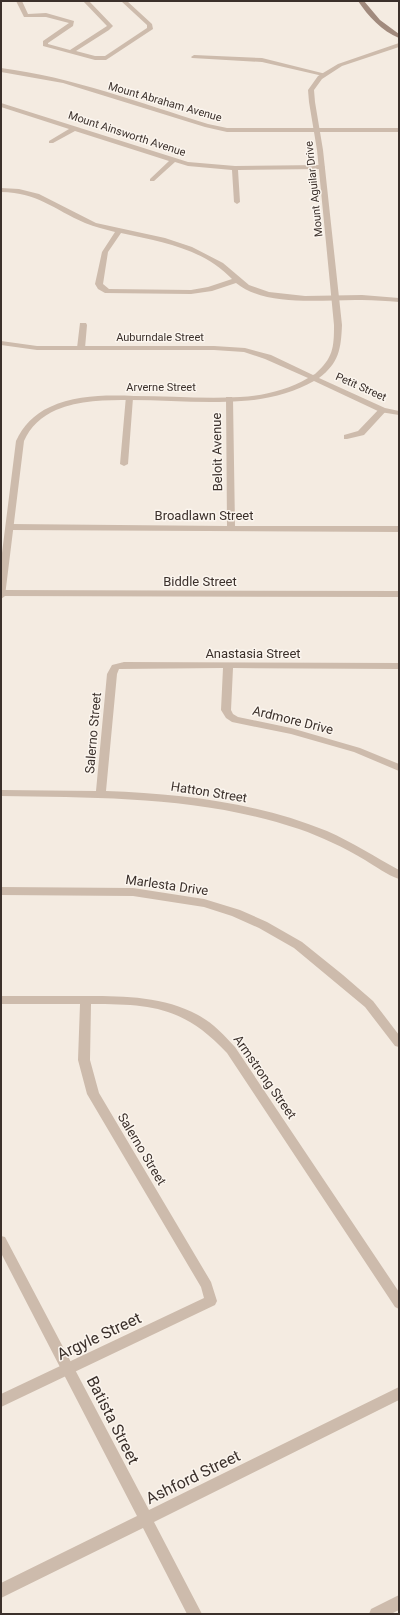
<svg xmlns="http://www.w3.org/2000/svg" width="400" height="1615" viewBox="0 0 400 1615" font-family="Roboto,sans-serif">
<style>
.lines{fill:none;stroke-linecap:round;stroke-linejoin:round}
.minor{fill:#cdbbac;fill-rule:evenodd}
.tertiary{fill:#cdbbac;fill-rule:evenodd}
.secondary{fill:#a18a7d;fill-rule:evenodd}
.labels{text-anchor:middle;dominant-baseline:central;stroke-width:3;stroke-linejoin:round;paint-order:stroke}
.far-street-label{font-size:11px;fill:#3b302b;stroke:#fbf5ee}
.street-label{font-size:13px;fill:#3b302b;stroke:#fbf5ee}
.near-street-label{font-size:16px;fill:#3b302b;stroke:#fbf5ee}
</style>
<rect width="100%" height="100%" fill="#f4ebe1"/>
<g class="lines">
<path class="minor" d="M 16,1 L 22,1 L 28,14 L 46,13 L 74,21 L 73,26 L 48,43 L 48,44 L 70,50 L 107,26 L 83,1 L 89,1 L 113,26 L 109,30 L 76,51 L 95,56 L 105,56 L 147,28 L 147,25 L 121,1 L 127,1 L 152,24 L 153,29 L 106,60 L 95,60 L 43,46 L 43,41 L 69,23 L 46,17 L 24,17 Z
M 194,55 L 262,58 L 326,74 L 323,76 L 262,62 L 192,58 L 191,57 Z
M 1,68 C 72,77 140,103 208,124 L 227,128 L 399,128 L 399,132 L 227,132 L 205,127 L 63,83 L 1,72 Z
M 1,103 L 188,162 L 235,166 L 322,165 L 325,167 L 322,169 L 238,170 L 240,202 L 237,204 L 234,202 L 232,170 L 188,166 L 175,162 L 154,181 L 150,181 L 150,179 L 169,161 L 75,131 L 53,143 L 49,143 L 49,141 L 69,129 L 1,107 Z
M 1,188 L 19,189 L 39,194 L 96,223 L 165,238 L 192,247 L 223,263 L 249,285 L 269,292 L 305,296 L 362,295 L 399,298 L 399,302 C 387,301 375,300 362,300 C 325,299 267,308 236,283 L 212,291 L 191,294 L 105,293 L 98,289 L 95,284 L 102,252 L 115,232 C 105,229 95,227 85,223 C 53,209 39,193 1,192 ZM 121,233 C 162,242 202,248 232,279 L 208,287 L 191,290 L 109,289 L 103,284 L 108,252 Z
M 80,323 L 86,323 L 87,325 L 85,348 L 81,350 L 77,348 Z
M 126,396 L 132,396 L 133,398 L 128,464 L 124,466 L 120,464 Z
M 226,397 L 232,397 L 233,399 L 235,526 L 399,526 L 399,532 L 10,530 L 6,527 L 10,524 L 227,526 Z
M 380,408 L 383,408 L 387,410 L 364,435 L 347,439 L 344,439 L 344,435 L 358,431 Z
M 1,590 L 399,591 L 399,597 L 1,596 Z
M 124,662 L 399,663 L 399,669 L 233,668 L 231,710 L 233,714 L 238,717 L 291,728 L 360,748 L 399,764 L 399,771 L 354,752 L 291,734 L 232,722 L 226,718 L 221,710 L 223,668 L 119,669 L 117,674 L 106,791 C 181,794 256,802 327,831 C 352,842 375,857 399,870 L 399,879 C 387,875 375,866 365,860 C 343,847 322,837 299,829 C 200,796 103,798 1,796 L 1,790 L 96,791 L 107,674 L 112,665 Z
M 1,887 L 133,888 L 204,899 L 240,910 L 267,922 L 302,942 L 343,975 L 373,1001 L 399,1035 L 399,1047 L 395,1046 L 365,1007 L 294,948 L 259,928 L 232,916 L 204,907 L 133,896 L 1,895 Z
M 1,996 C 26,996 52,996 77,996 C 118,996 161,995 198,1015 C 213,1023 224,1035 235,1047 L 399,1292 L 399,1309 L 395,1307 L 227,1053 C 184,1007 152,1004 91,1004 L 90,1060 L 99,1093 L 211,1282 L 217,1301 L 215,1305 L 1,1407 L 1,1394 L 204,1298 L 201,1287 L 87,1094 L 78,1060 L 80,1004 L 1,1004 Z
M 399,1595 L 399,1610 L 391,1614 L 369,1614 L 371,1609 Z"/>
<path class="tertiary" d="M 399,43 L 399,47 L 342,66 L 322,79 L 314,90 L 315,102 L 323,150 L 342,325 C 341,349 339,363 319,378 L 385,408 L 399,411 L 399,415 L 380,412 L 314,381 C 293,393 265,400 241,401 C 205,404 167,400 131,400 C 106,400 79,400 56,410 C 42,416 30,427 24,441 L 5,596 L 1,599 L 1,561 L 16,441 C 23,426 34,414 50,407 C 75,395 106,395 134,396 C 169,396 205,399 240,397 C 262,396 288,390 308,378 L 265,359 L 244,352 L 214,350 L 37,350 L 1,345 L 1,341 L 37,346 L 214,346 L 245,348 L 271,355 L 313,375 L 315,374 C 333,358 334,348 334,325 L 317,150 L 309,102 L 308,90 L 318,76 L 338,64 Z
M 1,1236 L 5,1237 L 149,1510 L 399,1387 L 399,1400 L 154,1522 L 202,1614 L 187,1614 L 143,1528 L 1,1598 L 1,1583 L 137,1516 L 1,1253 Z"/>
<path class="secondary" d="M 358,1 L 364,1 L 380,20 L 399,34 L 399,38 C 382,31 368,16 358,1 Z"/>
</g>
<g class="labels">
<g class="far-street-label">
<text transform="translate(165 102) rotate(16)">Mount Abraham Avenue</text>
<text transform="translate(127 134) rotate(18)">Mount Ainsworth Avenue</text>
<text transform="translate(314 189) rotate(-96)">Mount Aguilar Drive</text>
<text x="160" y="337">Auburndale Street</text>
<text x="161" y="387">Arverne Street</text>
<text transform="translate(361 387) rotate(24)">Petit Street</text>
</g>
<g class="street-label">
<text transform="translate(217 452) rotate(-91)">Beloit Avenue</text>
<text x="204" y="515">Broadlawn Street</text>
<text x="200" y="581">Biddle Street</text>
<text x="253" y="653">Anastasia Street</text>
<text transform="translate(293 720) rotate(14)">Ardmore Drive</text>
<text transform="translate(93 733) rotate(-85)">Salerno Street</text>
<text transform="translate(209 792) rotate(9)">Hatton Street</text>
<text transform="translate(167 885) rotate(8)">Marlesta Drive</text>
<text transform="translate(265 1077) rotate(55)">Armstrong Street</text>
<text transform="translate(142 1149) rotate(59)">Salerno Street</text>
</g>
<g class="near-street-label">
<text transform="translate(99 1336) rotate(-25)">Argyle Street</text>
<text transform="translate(113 1420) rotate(63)">Batista Street</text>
<text transform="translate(193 1477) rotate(-26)">Ashford Street</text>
</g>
</g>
<rect width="400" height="1615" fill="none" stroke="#3b302b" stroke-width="4"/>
</svg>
